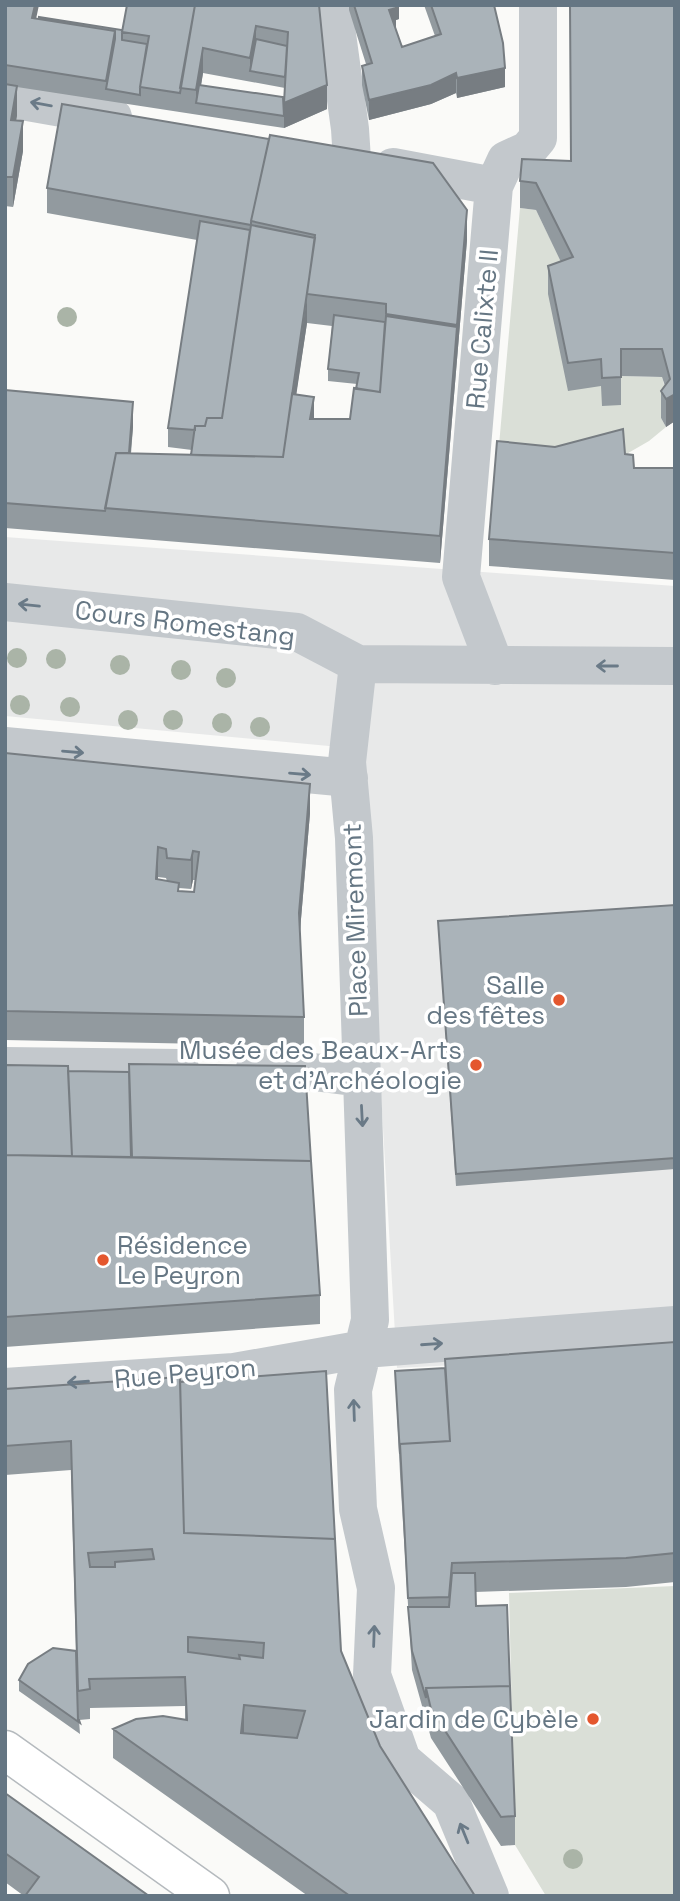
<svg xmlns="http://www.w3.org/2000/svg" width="680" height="1901" viewBox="0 0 680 1901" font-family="'Space Grotesk',sans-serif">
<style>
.built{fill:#e8e9e9}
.green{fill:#dadfd7}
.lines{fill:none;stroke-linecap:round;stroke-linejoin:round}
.major-casing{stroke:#b5babe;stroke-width:41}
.minor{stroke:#c3c8cc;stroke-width:38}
.major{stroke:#fff;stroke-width:38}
.tree{fill:#aab4a7}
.wall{fill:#929a9f;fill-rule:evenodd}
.shaded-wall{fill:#777d82}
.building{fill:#aab3b9;stroke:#777d82;stroke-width:2;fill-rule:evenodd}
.oneway{stroke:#6a7a87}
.poi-dot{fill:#e4572e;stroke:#fff;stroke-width:2.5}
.labels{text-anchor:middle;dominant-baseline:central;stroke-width:7;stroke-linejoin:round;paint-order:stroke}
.street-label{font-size:26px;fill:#657683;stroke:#fff}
.poi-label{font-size:26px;fill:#657683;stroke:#fff;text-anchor:end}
</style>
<rect width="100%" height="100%" fill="#fafaf8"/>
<path class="built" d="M 5,537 L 675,586 L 675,1354 L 397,1368 L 361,749 L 5,716 Z"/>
<path class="green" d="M 520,208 L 536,210 L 573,285 L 601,386 L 621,404 L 621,376 L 662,377 L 670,406 L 661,418 L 666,427 L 649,441 L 623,456 L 497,468 Z
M 675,1586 L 675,1896 L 546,1896 L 515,1845 L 509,1593 Z"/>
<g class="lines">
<defs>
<path id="major" d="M 5,1750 L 210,1896"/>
</defs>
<use href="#major" class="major-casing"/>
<path class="minor" d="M 333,5 L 350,129 L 352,160
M 5,98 L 113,117
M 393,167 L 494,186
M 5,602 L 297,632 L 358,664 L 675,666
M 358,664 L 347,762 L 354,838 L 370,1320 L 353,1390 L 358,1509 L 376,1588 L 372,1675 L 402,1760 L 451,1802 L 490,1896
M 495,666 L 461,577 L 494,186 L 506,160 L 528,150 L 538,138 L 538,5
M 5,746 L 349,778
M 5,1066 L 180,1068
M 255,1068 L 290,1069 L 361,1078
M 5,1387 L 234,1372 L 364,1349 L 675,1325"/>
<use href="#major" class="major"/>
</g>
<g class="tree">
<circle cx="67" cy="317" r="10"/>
<circle cx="17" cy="658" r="10"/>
<circle cx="56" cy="659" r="10"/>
<circle cx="120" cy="665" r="10"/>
<circle cx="181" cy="670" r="10"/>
<circle cx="226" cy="678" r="10"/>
<circle cx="20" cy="705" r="10"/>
<circle cx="70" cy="707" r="10"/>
<circle cx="128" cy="720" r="10"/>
<circle cx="173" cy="720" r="10"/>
<circle cx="222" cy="723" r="10"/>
<circle cx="260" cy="727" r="10"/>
<circle cx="573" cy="1859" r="10"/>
</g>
<path class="wall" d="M 5,5 L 36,19 L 122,30 L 319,5 L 327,109 L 284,128 L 17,87 L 16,120 L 23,151 L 13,207 L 5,206 ZM 203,73 L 285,88 L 284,116 L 201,85 Z
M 349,5 L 399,5 L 399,19 L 396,20 L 395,27 L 402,47 L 435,36 L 424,5 L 494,5 L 505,87 L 457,98 L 456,93 L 431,104 L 369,120 L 362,85 L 362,66 L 366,64 L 349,10 Z
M 675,5 L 675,421 L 666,427 L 661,418 L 661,391 L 665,386 L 662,377 L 621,376 L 621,405 L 602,406 L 601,386 L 568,391 L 548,294 L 548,266 L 561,262 L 536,210 L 520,208 L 520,181 L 571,161 Z
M 47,188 L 467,240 L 440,563 L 5,528 L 5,390 L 133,427 L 131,454 L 191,455 L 192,450 L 168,447 L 168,428 L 197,240 L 47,213 ZM 307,323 L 332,326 L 328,369 L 328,381 L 357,384 L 350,419 L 314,419 L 296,394 Z
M 625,454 L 634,468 L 675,468 L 675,580 L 489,566 L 489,539 Z
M 5,753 L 310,813 L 300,931 L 304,1017 L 304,1046 L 5,1040 ZM 158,877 L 166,878 L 167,881 L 158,880 ZM 193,880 L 195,880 L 194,892 L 179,891 L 179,888 L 191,889 Z
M 675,905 L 675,1169 L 456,1186 L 438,921 Z
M 5,1065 L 68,1071 L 311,1161 L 320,1295 L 320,1324 L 5,1347 Z
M 675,1342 L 675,1582 L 626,1587 L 475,1592 L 476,1606 L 515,1816 L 515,1845 L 501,1846 L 431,1738 L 412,1670 L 400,1474 L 395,1371 L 445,1368 L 445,1359 Z
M 180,1382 L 335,1539 L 341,1651 L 380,1746 L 475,1896 L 308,1896 L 113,1758 L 113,1729 L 185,1720 L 185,1706 L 90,1708 L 90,1719 L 79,1720 L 80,1734 L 19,1691 L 19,1680 L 76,1651 L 71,1470 L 5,1475 L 5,1389 Z
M 5,1793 L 149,1896 L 24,1896 L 5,1882 Z"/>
<path class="shaded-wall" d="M 35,5 L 39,5 L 32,38 L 32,18 Z
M 394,5 L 399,5 L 399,19 L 396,20 L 396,27 L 389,29 L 389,10 Z
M 256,26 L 256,51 L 250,71 L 250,58 Z
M 203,48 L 203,73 L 198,104 L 196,103 L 196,90 Z
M 505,68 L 505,87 L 457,98 L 457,78 Z
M 456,73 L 456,93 L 431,104 L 369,120 L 369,100 Z
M 327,85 L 327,109 L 284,128 L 284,103 Z
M 17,86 L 17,116 L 11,149 L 11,120 Z
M 23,121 L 23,151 L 13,207 L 13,177 Z
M 467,210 L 467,240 L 440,563 L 440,536 Z
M 307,298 L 307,323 L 283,484 L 283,459 Z
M 675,394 L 675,421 L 666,427 L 666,399 Z
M 314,397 L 314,424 L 310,419 Z
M 133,402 L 133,427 L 128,480 L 128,456 Z
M 310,784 L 310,813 L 299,942 L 299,913 Z
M 158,847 L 158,877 L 156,909 L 156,879 Z
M 193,851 L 193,880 L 191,889 L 191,860 Z
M 244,1705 L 244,1735 L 241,1733 Z"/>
<path class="building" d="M 5,5 L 35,5 L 32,18 L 115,31 L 106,81 L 5,65 Z
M 127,5 L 195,5 L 180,93 L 140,87 L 149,36 L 122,32 Z
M 195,5 L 319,5 L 327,85 L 284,103 L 288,32 L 256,26 L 250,58 L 203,48 L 196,90 L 180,88 Z
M 354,5 L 395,5 L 396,8 L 389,10 L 402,47 L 441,34 L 431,5 L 494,5 L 503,43 L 505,68 L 457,78 L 456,73 L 431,85 L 369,100 L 362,66 L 372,63 Z
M 570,5 L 675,5 L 675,394 L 666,399 L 661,391 L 670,379 L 662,349 L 621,349 L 621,377 L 602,378 L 601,359 L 568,363 L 548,266 L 573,257 L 536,183 L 520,181 L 522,159 L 571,161 Z
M 39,17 L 122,30 L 122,40 L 147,44 L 140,87 L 140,95 L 106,89 L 115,39 L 115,31 L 39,19 Z
M 256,39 L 287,46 L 285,77 L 250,71 Z
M 5,84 L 17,86 L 11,120 L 23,121 L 13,177 L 5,177 Z
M 199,85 L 283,97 L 284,116 L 196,103 Z
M 62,104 L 269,139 L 251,221 L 251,225 L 47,188 Z
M 270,135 L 433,163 L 467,210 L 457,325 L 386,314 L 386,304 L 307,294 L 315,235 L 251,221 Z
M 200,221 L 250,230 L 222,418 L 207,418 L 205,426 L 195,426 L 195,430 L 168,428 Z
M 251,225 L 315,238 L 283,457 L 191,455 L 195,426 L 205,426 L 207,418 L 222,418 Z
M 334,315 L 385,322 L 380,392 L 356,389 L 359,373 L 328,369 Z
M 386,316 L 457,327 L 440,536 L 105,508 L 116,453 L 283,457 L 292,394 L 314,397 L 310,419 L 350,419 L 354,388 L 380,392 Z
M 5,390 L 133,402 L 129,453 L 116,453 L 105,511 L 5,503 Z
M 623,429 L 625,454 L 633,455 L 634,468 L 675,468 L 675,553 L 489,539 L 497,441 L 555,447 Z
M 5,753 L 310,784 L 299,913 L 304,1017 L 5,1011 ZM 158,847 L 166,849 L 167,858 L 191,860 L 193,851 L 199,852 L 194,892 L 178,891 L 179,883 L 156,879 Z
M 675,905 L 675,1158 L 456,1174 L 438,921 Z
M 129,1064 L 305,1066 L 311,1161 L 132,1157 Z
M 5,1065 L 68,1066 L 72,1156 L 5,1155 Z
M 68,1071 L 129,1072 L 131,1157 L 72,1156 Z
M 5,1155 L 311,1161 L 320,1295 L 5,1317 Z
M 675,1342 L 675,1553 L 626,1558 L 452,1563 L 449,1597 L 408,1598 L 400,1444 L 450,1441 L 445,1359 Z
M 445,1368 L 450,1441 L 400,1444 L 400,1454 L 395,1371 Z
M 326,1371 L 335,1539 L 184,1533 L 180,1382 Z
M 180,1377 L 184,1533 L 335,1539 L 341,1651 L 380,1746 L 475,1896 L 350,1896 L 113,1729 L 136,1719 L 163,1716 L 187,1720 L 185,1677 L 89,1679 L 90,1689 L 78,1691 L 71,1441 L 5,1446 L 5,1389 ZM 152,1549 L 154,1559 L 115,1562 L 115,1567 L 90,1567 L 88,1553 ZM 188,1637 L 264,1643 L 263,1658 L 239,1655 L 240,1659 L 188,1652 ZM 244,1705 L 305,1711 L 297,1738 L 241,1733 Z
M 452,1573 L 475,1573 L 476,1606 L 507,1605 L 510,1686 L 426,1688 L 426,1698 L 412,1651 L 408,1607 L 449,1607 Z
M 53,1648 L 76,1651 L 78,1720 L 79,1720 L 80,1723 L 19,1680 L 28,1664 Z
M 510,1686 L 515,1816 L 501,1817 L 431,1709 L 426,1688 Z
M 5,1793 L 149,1896 L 25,1896 L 39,1877 L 5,1853 Z"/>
<defs><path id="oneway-shaft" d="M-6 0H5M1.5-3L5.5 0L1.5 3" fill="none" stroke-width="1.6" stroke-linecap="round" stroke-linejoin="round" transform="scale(1.75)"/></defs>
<g class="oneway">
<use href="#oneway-shaft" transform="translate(41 104) rotate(-170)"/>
<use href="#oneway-shaft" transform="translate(29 605) rotate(-174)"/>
<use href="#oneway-shaft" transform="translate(607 666) rotate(180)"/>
<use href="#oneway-shaft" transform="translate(73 752) rotate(5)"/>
<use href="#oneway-shaft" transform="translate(300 774) rotate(5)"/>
<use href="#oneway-shaft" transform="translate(362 1116) rotate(87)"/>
<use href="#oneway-shaft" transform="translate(432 1344) rotate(-4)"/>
<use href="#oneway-shaft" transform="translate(78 1382) rotate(176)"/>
<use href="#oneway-shaft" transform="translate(354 1410) rotate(-92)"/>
<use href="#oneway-shaft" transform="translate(374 1636) rotate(-88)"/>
<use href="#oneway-shaft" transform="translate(464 1833) rotate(-112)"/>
</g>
<g class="poi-dot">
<circle cx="559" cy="1000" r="7"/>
<circle cx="476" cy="1065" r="7"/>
<circle cx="103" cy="1260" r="7"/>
<circle cx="593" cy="1719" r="7"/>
</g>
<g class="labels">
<g class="street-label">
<text transform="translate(482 329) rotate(-85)">Rue Calixte II</text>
<text transform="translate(185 623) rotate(7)">Cours Romestang</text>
<text transform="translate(355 920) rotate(-92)">Place Miremont</text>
<text transform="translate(185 1373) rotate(-5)">Rue Peyron</text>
</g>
<g class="poi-label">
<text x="545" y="985">Salle<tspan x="545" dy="30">des fêtes</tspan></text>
<text x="462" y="1050">Musée des Beaux-Arts<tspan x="462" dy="30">et d'Archéologie</tspan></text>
<text x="117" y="1245" text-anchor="start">Résidence<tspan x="117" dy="30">Le Peyron</tspan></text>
<text x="579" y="1719">Jardin de Cybèle</text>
</g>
</g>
<rect width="680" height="1901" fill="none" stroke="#657683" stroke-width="14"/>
</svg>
